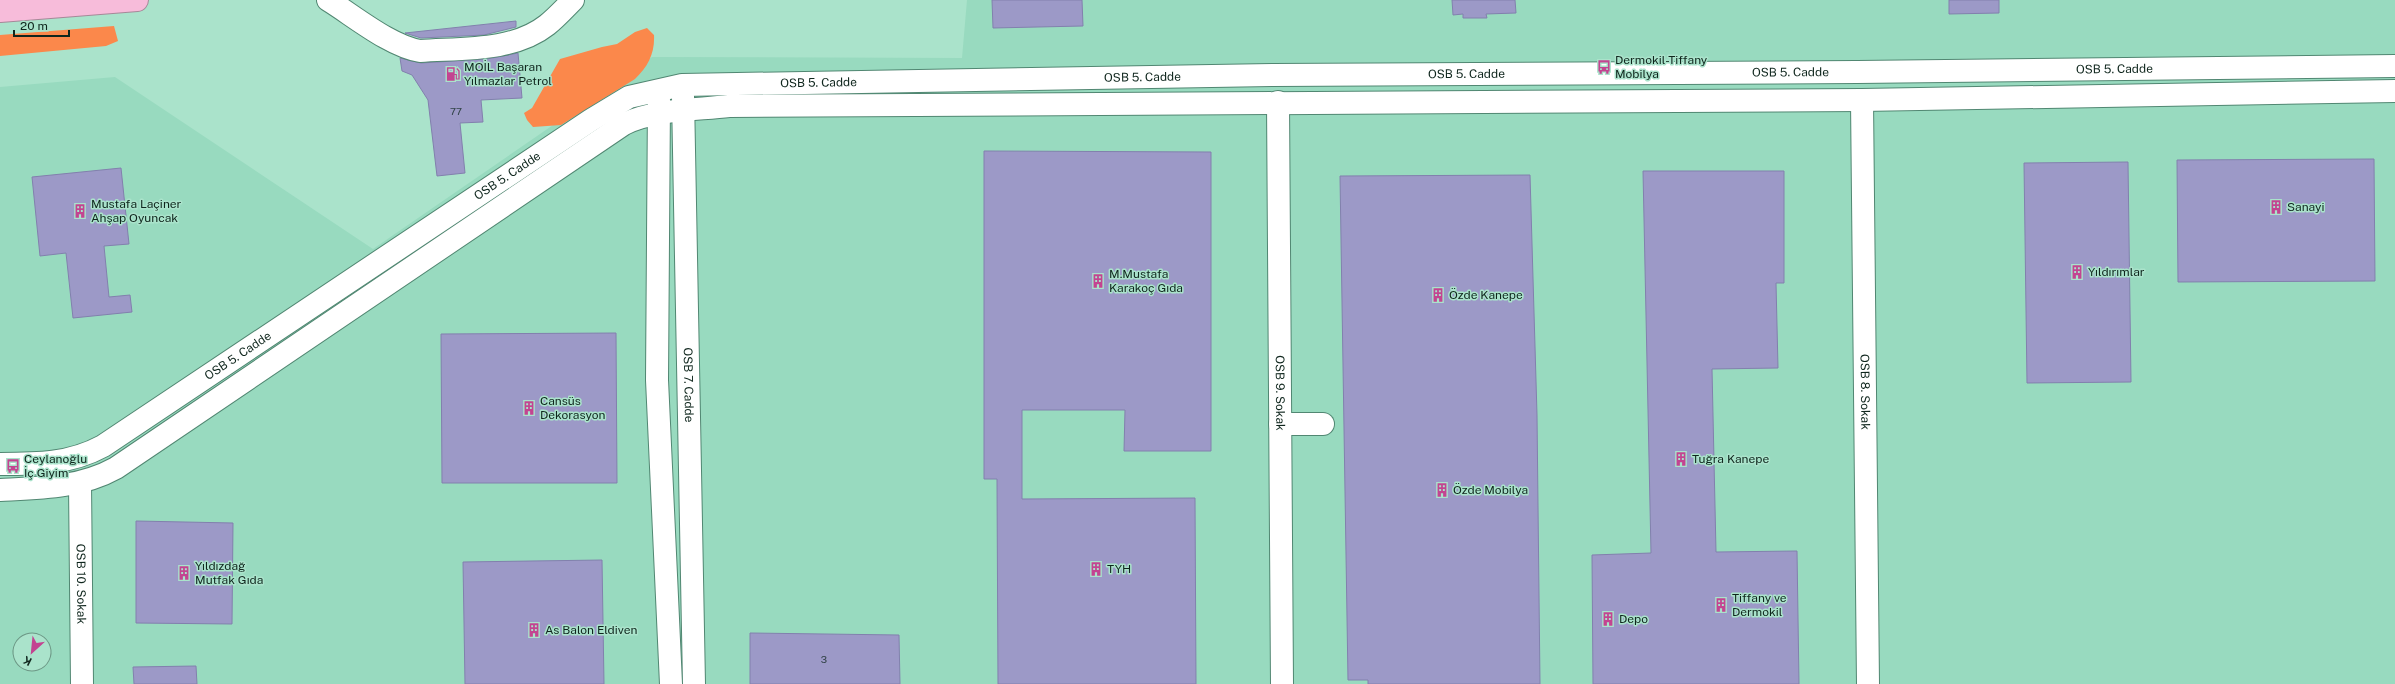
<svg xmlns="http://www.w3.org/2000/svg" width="2395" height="684" viewBox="0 0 2395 684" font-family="'Public Sans',sans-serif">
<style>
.built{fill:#98dabf;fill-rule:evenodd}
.green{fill:#fb884b}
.building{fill:#9c99c7;stroke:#8280ad}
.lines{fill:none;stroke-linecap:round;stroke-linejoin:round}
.minor-casing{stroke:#518772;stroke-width:24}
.highway-casing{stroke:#a68898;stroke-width:24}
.minor{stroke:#fff;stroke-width:22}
.highway{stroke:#f7bcda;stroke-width:22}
.labels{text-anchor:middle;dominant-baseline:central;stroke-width:3;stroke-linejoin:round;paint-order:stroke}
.number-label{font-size:10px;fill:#324348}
.poi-label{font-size:12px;fill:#0f261d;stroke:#aae3cb;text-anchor:start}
.street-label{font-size:12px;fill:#0f261d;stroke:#aae3cb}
</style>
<rect width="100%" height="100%" fill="#aae3cb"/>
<path class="built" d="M 967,0 L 2395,0 L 2395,684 L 0,684 L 0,87 L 115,77 L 373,249 L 652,57 L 962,58 ZM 20,640 L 44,640 L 44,664 L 20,664 Z"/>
<path class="green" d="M 114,26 L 118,41 L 106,46 L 0,56 L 0,35 Z
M 647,28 L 654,35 C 655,53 648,67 635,79 L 561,125 L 533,127 L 527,120 L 524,113 L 532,108 L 560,59 L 602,47 L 617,44 L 635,32 Z"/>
<path class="building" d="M 992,0 L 1082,0 L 1083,26 L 993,28 Z
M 1452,0 L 1515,0 L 1516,13 L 1486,14 L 1487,18 L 1463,18 L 1463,14 L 1453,15 Z
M 1949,0 L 1999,0 L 1999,13 L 1949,14 Z
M 516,21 L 516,27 L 484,35 L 421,38 L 405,33 Z
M 518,53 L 522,98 L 481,100 L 483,122 L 460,123 L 465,173 L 437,176 L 428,100 L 412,75 L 402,71 L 400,58 L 421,63 L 487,59 Z
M 984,151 L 1211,152 L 1211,451 L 1124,451 L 1125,410 L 1022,410 L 1022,499 L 1195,498 L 1196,684 L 998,684 L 997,479 L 984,479 Z
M 2374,159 L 2375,281 L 2178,282 L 2177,160 Z
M 2128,162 L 2131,382 L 2027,383 L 2024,163 Z
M 121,168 L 129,244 L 104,246 L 109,297 L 130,295 L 132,312 L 73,318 L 66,253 L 40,256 L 32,177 Z
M 1643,171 L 1784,171 L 1784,283 L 1776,283 L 1778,368 L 1712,369 L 1716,552 L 1797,551 L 1799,684 L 1593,684 L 1592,555 L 1651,553 Z
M 1530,175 L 1537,415 L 1540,684 L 1368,684 L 1368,680 L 1348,680 L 1340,176 Z
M 616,333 L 617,483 L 442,483 L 441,334 Z
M 136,521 L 233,523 L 232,624 L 136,623 Z
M 602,560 L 604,684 L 465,684 L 463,562 Z
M 750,633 L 899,635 L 900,684 L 750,684 Z
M 196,666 L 197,684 L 134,684 L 133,667 Z"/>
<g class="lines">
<defs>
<g id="minor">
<path d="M 328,0 C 354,16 390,46 420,51 C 460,48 513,52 547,25 C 556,18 565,8 573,0"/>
<path id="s1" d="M 683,97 L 694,684"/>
<path d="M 659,100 L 657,380 L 671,684"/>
<path id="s2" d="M 1862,100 L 1868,684"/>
<path id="s3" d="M 1278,102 L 1282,684"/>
<path d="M 1280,424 L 1323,424"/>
<path id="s4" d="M 0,464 C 37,464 70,464 103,446 L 591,120 L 629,97 L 682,85 L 1273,75 L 1857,72 L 2395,66"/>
<path id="s5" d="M 80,483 L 82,684"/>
<path d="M 0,490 C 40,488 80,488 116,468 L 624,124 C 655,109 695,110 729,106 L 1862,100 L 2395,91"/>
</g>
<path id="highway" d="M 0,11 L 137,0"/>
</defs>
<use href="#minor" class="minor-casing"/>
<use href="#highway" class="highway-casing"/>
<use href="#minor" class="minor"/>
<use href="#highway" class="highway"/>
</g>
<defs>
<symbol id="bus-bare" viewBox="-9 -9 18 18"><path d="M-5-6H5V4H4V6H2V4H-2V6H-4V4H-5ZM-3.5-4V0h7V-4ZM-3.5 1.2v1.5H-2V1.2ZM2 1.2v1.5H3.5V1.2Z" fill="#c34491" stroke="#aae3cb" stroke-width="2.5" paint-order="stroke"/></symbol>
<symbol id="fuel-bare" viewBox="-9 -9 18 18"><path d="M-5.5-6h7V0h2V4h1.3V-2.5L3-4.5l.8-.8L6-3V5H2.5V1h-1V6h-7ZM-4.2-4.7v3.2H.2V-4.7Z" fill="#c34491" stroke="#aae3cb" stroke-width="2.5" paint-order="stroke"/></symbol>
<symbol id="building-bare" viewBox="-9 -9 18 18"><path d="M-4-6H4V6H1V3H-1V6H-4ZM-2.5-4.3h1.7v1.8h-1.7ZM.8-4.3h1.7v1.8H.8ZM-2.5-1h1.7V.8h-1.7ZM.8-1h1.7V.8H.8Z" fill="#c34491" stroke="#aae3cb" stroke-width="2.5" paint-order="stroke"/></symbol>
</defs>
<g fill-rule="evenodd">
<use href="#bus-bare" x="1594" y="57" width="20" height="20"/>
<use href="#fuel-bare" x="443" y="64" width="20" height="20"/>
<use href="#building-bare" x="2266" y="197" width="20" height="20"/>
<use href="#building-bare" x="70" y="201" width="20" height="20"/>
<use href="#building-bare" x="2067" y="262" width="20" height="20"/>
<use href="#building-bare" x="1088" y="271" width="20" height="20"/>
<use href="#building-bare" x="1428" y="285" width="20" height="20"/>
<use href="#building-bare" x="519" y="398" width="20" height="20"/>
<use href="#building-bare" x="1671" y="449" width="20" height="20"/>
<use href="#bus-bare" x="3" y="456" width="20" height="20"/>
<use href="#building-bare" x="1432" y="480" width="20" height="20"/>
<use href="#building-bare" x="1086" y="559" width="20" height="20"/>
<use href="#building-bare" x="174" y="563" width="20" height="20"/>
<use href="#building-bare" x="1711" y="595" width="20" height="20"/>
<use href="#building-bare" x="1598" y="609" width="20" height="20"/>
<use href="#building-bare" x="524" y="620" width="20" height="20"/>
</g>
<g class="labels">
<g class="number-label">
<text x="456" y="111">77</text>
<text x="824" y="659">3</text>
</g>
<g class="poi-label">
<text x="1615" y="60">Dermokil-Tiffany<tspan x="1615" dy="14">Mobilya</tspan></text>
<text x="464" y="67">MOİL Başaran<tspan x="464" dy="14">Yılmazlar Petrol</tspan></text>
<text x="91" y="204">Mustafa Laçiner<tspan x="91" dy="14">Ahşap Oyuncak</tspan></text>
<text x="2287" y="207">Sanayi</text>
<text x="2088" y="272">Yıldırımlar</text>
<text x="1109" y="274">M.Mustafa<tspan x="1109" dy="14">Karakoç Gıda</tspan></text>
<text x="1449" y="295">Özde Kanepe</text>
<text x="540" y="401">Cansüs<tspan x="540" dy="14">Dekorasyon</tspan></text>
<text x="24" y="459">Ceylanoğlu<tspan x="24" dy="14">İç Giyim</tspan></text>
<text x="1692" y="459">Tuğra Kanepe</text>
<text x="1453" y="490">Özde Mobilya</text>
<text x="195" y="566">Yıldızdağ<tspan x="195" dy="14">Mutfak Gıda</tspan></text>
<text x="1107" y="569">TYH</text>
<text x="1732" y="598">Tiffany ve<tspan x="1732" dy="14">Dermokil</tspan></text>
<text x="1619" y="619">Depo</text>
<text x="545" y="630">As Balon Eldiven</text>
</g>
<g class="street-label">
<text stroke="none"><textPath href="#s4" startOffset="2224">OSB 5. Cadde</textPath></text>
<text stroke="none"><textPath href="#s4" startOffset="1900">OSB 5. Cadde</textPath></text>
<text stroke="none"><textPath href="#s4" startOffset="1576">OSB 5. Cadde</textPath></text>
<text stroke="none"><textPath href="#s4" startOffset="1252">OSB 5. Cadde</textPath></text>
<text stroke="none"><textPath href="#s4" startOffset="928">OSB 5. Cadde</textPath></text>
<text stroke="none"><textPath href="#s4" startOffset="592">OSB 5. Cadde</textPath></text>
<text stroke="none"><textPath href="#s4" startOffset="268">OSB 5. Cadde</textPath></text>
<text stroke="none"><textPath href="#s1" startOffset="288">OSB 7. Cadde</textPath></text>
<text stroke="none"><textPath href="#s2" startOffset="292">OSB 8. Sokak</textPath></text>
<text stroke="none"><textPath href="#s3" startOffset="291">OSB 9. Sokak</textPath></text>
<text stroke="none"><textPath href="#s5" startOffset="101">OSB 10. Sokak</textPath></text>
</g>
</g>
<g transform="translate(32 652) rotate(207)"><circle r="19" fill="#aae3cb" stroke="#6c9785"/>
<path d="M0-3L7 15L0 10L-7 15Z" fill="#c34491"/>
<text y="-6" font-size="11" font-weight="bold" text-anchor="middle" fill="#0f261d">K</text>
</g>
<path d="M14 30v6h55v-6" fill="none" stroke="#0f261d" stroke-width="2"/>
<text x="20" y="30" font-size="12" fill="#0f261d" stroke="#aae3cb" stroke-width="3" paint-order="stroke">20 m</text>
</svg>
